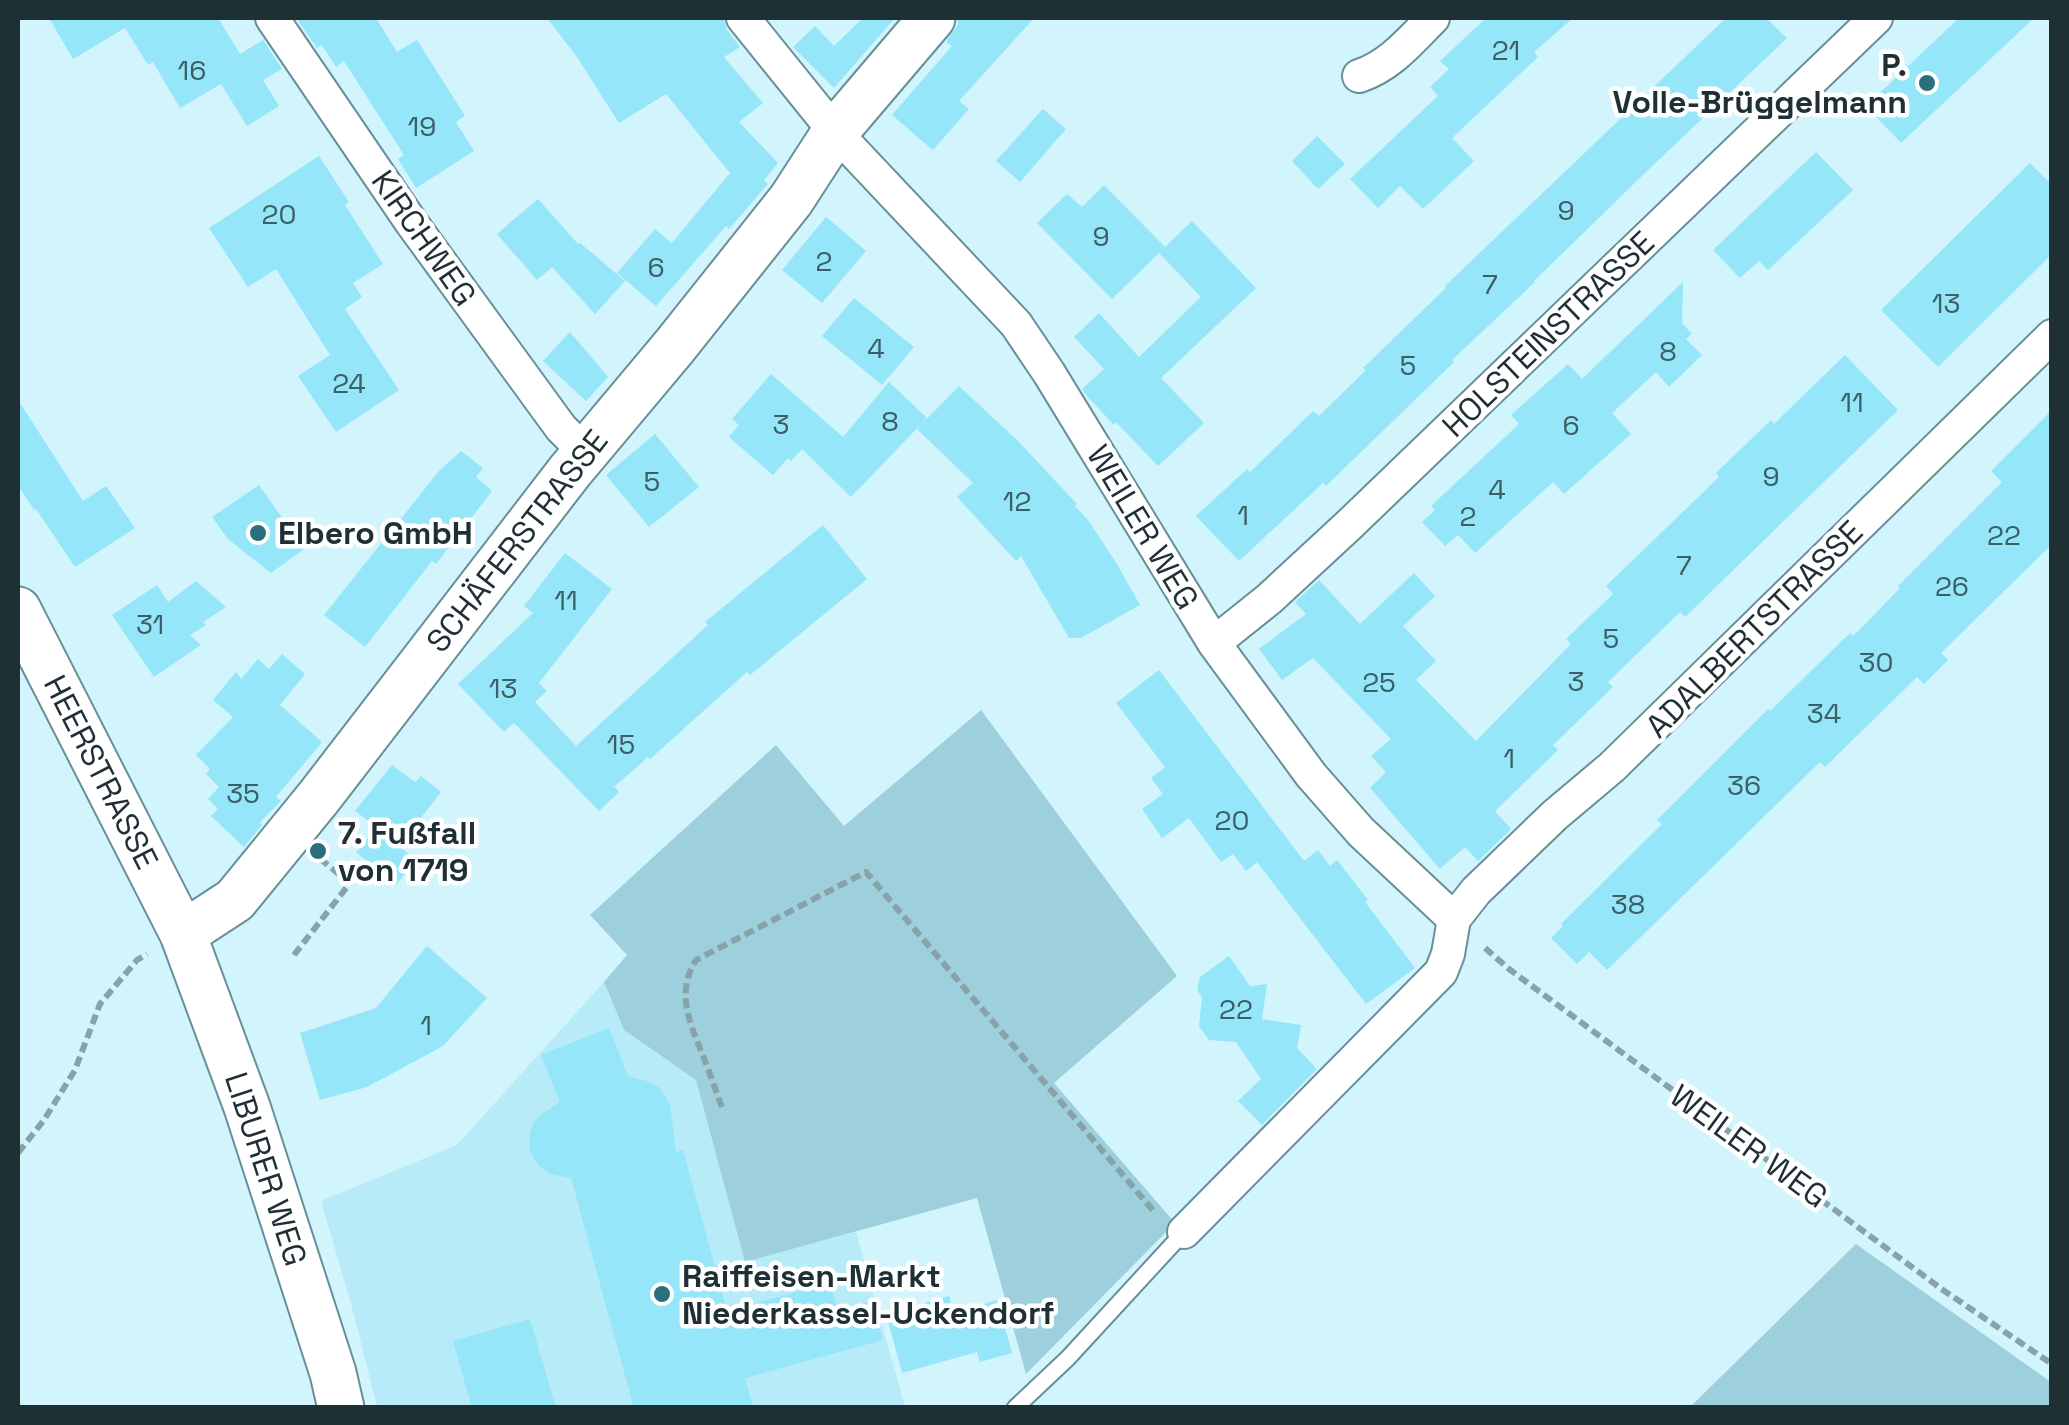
<svg xmlns="http://www.w3.org/2000/svg" width="2069" height="1425" viewBox="0 0 2069 1425" font-family="'Space Grotesk',sans-serif">
<style>
.built{fill:#b6ebf7}
.green{fill:#9dd0dc}
.building{fill:#94e6f8}
.lines{fill:none;stroke-linecap:round;stroke-linejoin:round}
.lane-casing{stroke:#678f99;stroke-width:19}
.street-casing{stroke:#678f99;stroke-width:36}
.secondary-casing{stroke:#678f99;stroke-width:49}
.path{stroke:#87a2a9;stroke-width:6;stroke-dasharray:10 5;stroke-linecap:butt}
.lane{stroke:#fff;stroke-width:15}
.street{stroke:#fff;stroke-width:32}
.secondary{stroke:#fff;stroke-width:45}
.poi-dot{fill:#296f7d;stroke:#fff;stroke-width:4}
.labels{text-anchor:middle;dominant-baseline:central;stroke-width:9;stroke-linejoin:round;paint-order:stroke}
.number-label{font-size:28px;fill:#3c5e65}
.poi-label{font-size:32px;font-weight:bold;fill:#1f3034;stroke:#fff;text-anchor:start}
.street-label{font-size:32px;fill:#1f3034;stroke:#fff}
</style>
<rect width="100%" height="100%" fill="#d2f4fc"/>
<path class="built" d="M 604,982 L 624,1030 L 696,1080 L 745,1261 L 856,1232 L 905,1407 L 377,1407 L 353,1311 L 321,1201 L 457,1145 Z"/>
<path class="green" d="M 981,710 L 1177,976 L 1054,1083 L 1175,1223 L 1026,1374 L 977,1198 L 745,1262 L 696,1080 L 624,1030 L 604,982 L 627,955 L 590,915 L 776,745 L 844,826 Z
M 1856,1244 L 2051,1382 L 2051,1407 L 1690,1407 Z"/>
<path class="building" d="M 49,18 L 218,18 L 240,54 L 263,40 L 282,69 L 263,80 L 279,106 L 247,126 L 221,84 L 180,108 L 153,62 L 148,65 L 125,28 L 73,59 Z
M 300,18 L 376,18 L 397,52 L 417,40 L 465,116 L 456,122 L 474,151 L 416,188 L 398,159 L 404,155 L 344,61 L 336,67 L 322,45 L 317,48 L 297,19 Z
M 547,18 L 724,18 L 727,30 L 740,47 L 724,57 L 763,103 L 739,122 L 778,163 L 764,180 L 768,184 L 729,229 L 726,226 L 656,306 L 617,273 L 655,229 L 672,243 L 730,173 L 666,94 L 619,123 L 577,57 Z
M 863,18 L 894,19 L 834,88 L 793,47 L 815,26 L 834,46 Z
M 958,18 L 1034,18 L 959,101 L 969,109 L 933,150 L 892,115 L 952,46 L 946,42 L 958,24 Z
M 1486,18 L 1573,18 L 1534,52 L 1538,57 L 1452,138 L 1474,161 L 1423,209 L 1400,186 L 1378,208 L 1350,179 L 1438,96 L 1430,87 L 1449,69 L 1440,61 Z
M 1726,18 L 1766,18 L 1787,38 L 1646,172 L 1534,281 L 1535,282 L 1452,360 L 1454,362 L 1326,486 L 1323,483 L 1239,561 L 1196,516 L 1247,469 L 1250,472 L 1313,411 L 1319,416 L 1366,370 L 1363,368 L 1446,288 L 1445,286 Z
M 1959,18 L 2034,18 L 1901,143 L 1866,106 Z
M 1043,109 L 1066,129 L 1020,182 L 996,161 Z
M 1317,136 L 1345,164 L 1318,189 L 1292,161 Z
M 1816,152 L 1853,190 L 1768,270 L 1759,261 L 1740,278 L 1713,250 Z
M 319,156 L 349,202 L 345,205 L 383,264 L 353,283 L 362,297 L 345,309 L 399,390 L 336,432 L 298,376 L 330,355 L 276,269 L 248,287 L 209,228 Z
M 2030,163 L 2052,185 L 2052,254 L 1938,367 L 1881,310 Z
M 1104,185 L 1165,247 L 1112,299 L 1037,223 L 1067,194 L 1082,207 Z
M 538,199 L 578,244 L 580,243 L 625,281 L 595,314 L 552,267 L 537,280 L 497,234 Z
M 826,217 L 866,251 L 822,303 L 782,270 Z
M 1192,221 L 1256,288 L 1161,378 L 1204,423 L 1158,466 L 1116,422 L 1114,425 L 1086,395 L 1082,389 L 1104,369 L 1074,337 L 1099,313 L 1139,357 L 1201,297 L 1159,253 Z
M 1683,282 L 1682,323 L 1692,334 L 1686,339 L 1702,355 L 1669,387 L 1656,372 L 1612,413 L 1631,434 L 1564,494 L 1553,482 L 1475,553 L 1458,535 L 1445,546 L 1422,522 L 1435,510 L 1431,506 L 1519,424 L 1511,415 L 1568,364 L 1582,379 Z
M 854,298 L 914,347 L 882,385 L 822,336 Z
M 570,332 L 608,377 L 586,401 L 543,361 Z
M 1845,355 L 1898,410 L 1685,617 L 1680,612 L 1608,682 L 1613,687 L 1553,745 L 1558,750 L 1495,811 L 1511,829 L 1478,861 L 1465,847 L 1440,869 L 1370,788 L 1386,772 L 1371,756 L 1391,739 L 1313,658 L 1282,680 L 1259,649 L 1306,614 L 1295,602 L 1319,580 L 1360,624 L 1414,573 L 1435,596 L 1403,626 L 1436,661 L 1416,680 L 1476,741 L 1571,644 L 1566,639 L 1613,594 L 1606,586 L 1719,477 L 1716,473 L 1771,420 L 1774,424 Z
M 771,374 L 843,437 L 889,382 L 927,418 L 851,497 L 802,449 L 791,461 L 788,458 L 773,475 L 729,437 L 739,425 L 732,419 Z
M 959,386 L 1018,441 L 1077,504 L 1075,506 L 1088,520 L 1117,564 L 1140,605 L 1081,638 L 1069,638 L 1021,556 L 1016,561 L 957,497 L 973,483 L 917,429 Z
M 18,400 L 83,501 L 106,486 L 135,528 L 75,567 L 36,509 L 34,510 L 18,485 Z
M 2052,410 L 2052,544 L 1941,653 L 1948,660 L 1924,684 L 1917,677 L 1825,767 L 1820,762 L 1607,970 L 1589,952 L 1577,964 L 1551,938 L 1563,926 L 1561,924 L 1662,824 L 1657,820 L 1768,709 L 1770,711 L 1850,633 L 1853,636 L 1874,615 L 1900,588 L 1898,586 L 2002,482 L 1991,471 Z
M 655,434 L 699,487 L 649,527 L 606,475 Z
M 461,451 L 483,468 L 476,477 L 492,491 L 436,564 L 432,561 L 365,647 L 324,615 L 439,471 Z
M 259,485 L 304,549 L 271,573 L 228,539 L 212,517 Z
M 823,525 L 867,579 L 750,675 L 747,672 L 650,759 L 648,757 L 615,786 L 613,785 L 619,792 L 599,811 L 514,723 L 504,732 L 458,684 L 533,613 L 524,606 L 565,553 L 612,589 L 539,683 L 547,691 L 535,702 L 576,746 L 708,625 L 705,622 Z
M 196,581 L 226,607 L 203,622 L 206,625 L 190,635 L 201,645 L 154,677 L 112,615 L 157,585 L 168,602 Z
M 282,654 L 305,674 L 280,705 L 322,742 L 276,797 L 281,801 L 260,822 L 262,825 L 244,847 L 211,816 L 218,809 L 208,799 L 219,787 L 206,774 L 210,769 L 196,755 L 233,717 L 213,700 L 236,672 L 241,679 L 258,659 L 269,669 Z
M 1159,670 L 1304,861 L 1318,850 L 1330,866 L 1337,860 L 1368,900 L 1365,902 L 1415,968 L 1366,1004 L 1257,862 L 1246,871 L 1233,854 L 1221,862 L 1189,818 L 1162,838 L 1142,809 L 1163,794 L 1151,778 L 1165,767 L 1116,703 Z
M 392,765 L 415,782 L 421,776 L 441,792 L 399,846 L 416,860 L 396,885 L 356,852 L 377,827 L 355,811 Z
M 427,946 L 487,998 L 443,1046 L 367,1087 L 320,1100 L 300,1033 L 376,1008 Z
M 1229,956 L 1250,986 L 1267,984 L 1262,1019 L 1301,1025 L 1297,1048 L 1317,1069 L 1262,1125 L 1238,1101 L 1261,1079 L 1236,1042 L 1209,1040 L 1199,1026 L 1202,997 L 1197,990 L 1200,977 Z
M 609,1028 L 628,1076 L 650,1082 L 661,1089 L 670,1105 L 676,1152 L 683,1150 L 727,1311 L 830,1283 L 838,1311 L 872,1301 L 883,1340 L 745,1378 L 753,1408 L 634,1408 L 571,1178 L 550,1174 L 538,1165 L 530,1151 L 529,1138 L 532,1126 L 539,1116 L 560,1102 L 541,1055 Z
M 949,1296 L 953,1313 L 997,1300 L 1012,1353 L 980,1362 L 977,1352 L 902,1373 L 886,1314 Z
M 530,1319 L 556,1408 L 472,1408 L 453,1341 Z"/>
<g class="lines">
<defs>
<path id="lane" d="M 1015,1408 L 1068,1358 L 1184,1232"/>
<path id="street" d="M 272,18 L 411,222 L 561,428 L 585,452
M 743,18 L 835,132 L 1016,324 L 1049,373 L 1214,643 L 1311,775 L 1361,832 L 1454,919
M 1359,76 C 1390,66 1411,40 1433,18
M 1214,643 L 1269,599 L 1349,525 L 1876,18
M 1184,1232 L 1441,972 L 1448,954 L 1454,919 L 1476,891 L 1555,815 L 1612,767 L 2052,336"/>
<path id="secondary" d="M 18,610 L 183,934 L 247,1107 L 333,1373 L 341,1408
M 183,934 L 235,900 L 319,797 L 570,471 L 674,347 L 791,200 L 835,132 L 932,18"/>
</defs>
<use href="#lane" class="lane-casing"/>
<use href="#street" class="street-casing"/>
<use href="#secondary" class="secondary-casing"/>
<path class="path" d="M 1485,948 L 1509,969 L 1943,1290 L 2052,1364
M 294,955 L 350,883 L 318,857
M 722,1107 C 716,1092 711,1076 705,1061 C 692,1027 674,995 696,960 L 866,872 L 1156,1214
M 18,1153 L 44,1120 L 75,1070 L 100,1004 L 137,960 L 147,954"/>
<use href="#lane" class="lane"/>
<use href="#street" class="street"/>
<use href="#secondary" class="secondary"/>
</g>
<g class="poi-dot">
<circle cx="1927" cy="83" r="10"/>
<circle cx="258" cy="533" r="10"/>
<circle cx="318" cy="851" r="10"/>
<circle cx="662" cy="1294" r="10"/>
</g>
<g class="labels">
<g class="number-label">
<text x="1506" y="50">21</text>
<text x="192" y="70">16</text>
<text x="422" y="126">19</text>
<text x="1566" y="210">9</text>
<text x="279" y="214">20</text>
<text x="1101" y="236">9</text>
<text x="824" y="261">2</text>
<text x="656" y="267">6</text>
<text x="1490" y="284">7</text>
<text x="1946" y="303">13</text>
<text x="876" y="348">4</text>
<text x="1668" y="351">8</text>
<text x="1408" y="365">5</text>
<text x="349" y="383">24</text>
<text x="1852" y="402">11</text>
<text x="890" y="421">8</text>
<text x="781" y="424">3</text>
<text x="1571" y="425">6</text>
<text x="1771" y="476">9</text>
<text x="652" y="481">5</text>
<text x="1497" y="489">4</text>
<text x="1017" y="501">12</text>
<text x="1243" y="515">1</text>
<text x="1468" y="516">2</text>
<text x="2004" y="535">22</text>
<text x="1684" y="565">7</text>
<text x="1952" y="586">26</text>
<text x="566" y="600">11</text>
<text x="150" y="624">31</text>
<text x="1611" y="638">5</text>
<text x="1876" y="662">30</text>
<text x="1576" y="681">3</text>
<text x="1379" y="682">25</text>
<text x="503" y="688">13</text>
<text x="1824" y="713">34</text>
<text x="621" y="744">15</text>
<text x="1509" y="758">1</text>
<text x="1744" y="785">36</text>
<text x="243" y="793">35</text>
<text x="1232" y="820">20</text>
<text x="1628" y="904">38</text>
<text x="1236" y="1009">22</text>
<text x="426" y="1025">1</text>
</g>
<g class="poi-label">
<text x="1907" y="65" text-anchor="end">P.<tspan x="1907" dy="37">Volle-Brüggelmann</tspan></text>
<text x="278" y="533">Elbero GmbH</text>
<text x="338" y="833">7. Fußfall<tspan x="338" dy="37">von 1719</tspan></text>
<text x="682" y="1276">Raiffeisen-Markt<tspan x="682" dy="37">Niederkassel-Uckendorf</tspan></text>
</g>
<g class="street-label">
<text transform="translate(424 238) rotate(55)">KIRCHWEG</text>
<text transform="translate(1548 334) rotate(-44)">HOLSTEINSTRASSE</text>
<text transform="translate(1143 527) rotate(59)">WEILER WEG</text>
<text transform="translate(517 541) rotate(-52)">SCHÄFERSTRASSE</text>
<text transform="translate(1754 629) rotate(-45)">ADALBERTSTRASSE</text>
<text transform="translate(101 772) rotate(63)">HEERSTRASSE</text>
<text transform="translate(1749 1146) rotate(36)">WEILER WEG</text>
<text transform="translate(266 1169) rotate(72)">LIBURER WEG</text>
</g>
</g>
<rect width="2069" height="1425" fill="none" stroke="#1f3034" stroke-width="40"/>
</svg>
